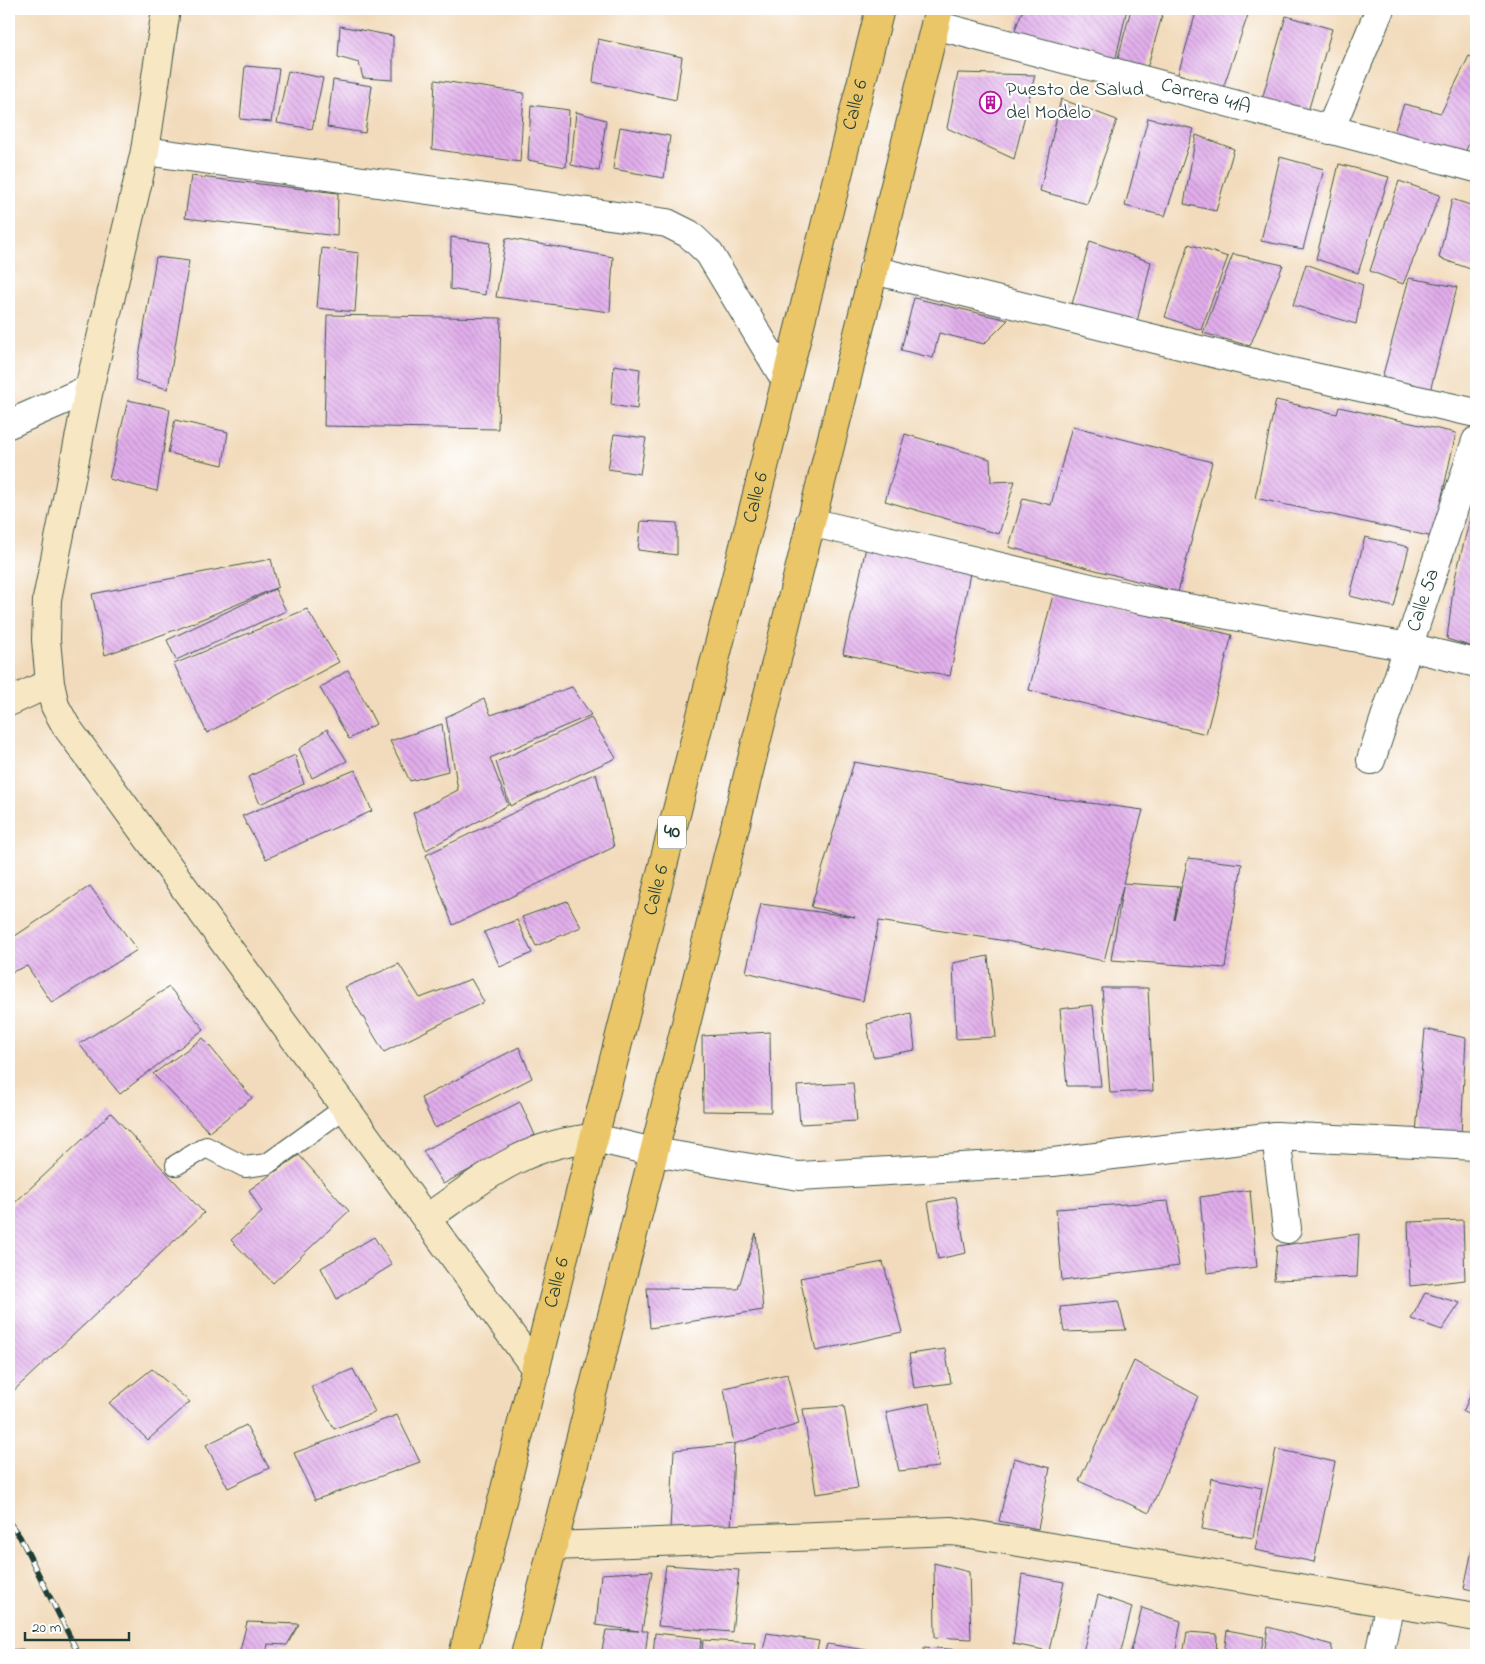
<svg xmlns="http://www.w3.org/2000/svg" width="1485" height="1664" viewBox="0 0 1485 1664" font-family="'Indie Flower',sans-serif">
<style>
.building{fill:url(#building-back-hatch)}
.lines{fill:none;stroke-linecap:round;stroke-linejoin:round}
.service-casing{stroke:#3f5548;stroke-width:22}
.minor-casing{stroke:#3f5548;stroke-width:30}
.secondary-casing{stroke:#3f5548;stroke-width:30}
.trunk-casing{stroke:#3f5548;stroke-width:30}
.service{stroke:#fff;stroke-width:20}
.minor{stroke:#fff;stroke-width:28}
.secondary{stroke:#f7e8c3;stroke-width:28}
.trunk{stroke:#ebc669;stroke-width:28}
.rail-casing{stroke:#1f3d34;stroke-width:5.5}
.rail{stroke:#fff;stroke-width:4;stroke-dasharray:11;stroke-linecap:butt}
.labels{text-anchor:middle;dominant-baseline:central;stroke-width:4.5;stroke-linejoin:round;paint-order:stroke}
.shield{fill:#fff;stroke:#627771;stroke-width:1}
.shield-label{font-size:19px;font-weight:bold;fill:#1f3d34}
.poi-label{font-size:20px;fill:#1f3d34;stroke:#fff;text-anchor:start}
.street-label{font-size:20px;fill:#1f3d34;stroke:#fff}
</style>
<defs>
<pattern id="building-back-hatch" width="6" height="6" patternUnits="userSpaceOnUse" patternTransform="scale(1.25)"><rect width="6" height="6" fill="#e2aeec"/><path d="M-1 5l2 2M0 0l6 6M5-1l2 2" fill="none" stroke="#b78fc0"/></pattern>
</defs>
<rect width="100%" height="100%" fill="#fff"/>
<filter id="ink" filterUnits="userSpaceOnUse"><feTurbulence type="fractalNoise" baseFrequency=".02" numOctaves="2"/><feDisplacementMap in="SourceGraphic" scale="10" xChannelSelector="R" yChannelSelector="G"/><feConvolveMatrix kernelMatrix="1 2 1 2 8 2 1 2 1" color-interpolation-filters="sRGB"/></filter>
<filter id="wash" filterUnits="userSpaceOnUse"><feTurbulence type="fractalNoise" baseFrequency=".0096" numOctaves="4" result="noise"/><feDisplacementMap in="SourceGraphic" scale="20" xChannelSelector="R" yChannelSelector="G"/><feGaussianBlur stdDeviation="1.12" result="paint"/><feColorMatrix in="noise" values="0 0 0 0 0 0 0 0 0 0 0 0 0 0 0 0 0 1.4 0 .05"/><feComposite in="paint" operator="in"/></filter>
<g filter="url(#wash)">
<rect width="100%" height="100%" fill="#f2dbbc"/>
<g id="blocks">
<path class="building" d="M 1023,9 L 1127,9 L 1113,71 L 1011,40 Z
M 1131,9 L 1164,9 L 1146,72 L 1117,62 Z
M 1197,9 L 1250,9 L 1223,88 L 1178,74 Z
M 1286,16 L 1332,29 L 1307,115 L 1262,99 Z
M 340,26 L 393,36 L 393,80 L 363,78 L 359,63 L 338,57 Z
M 598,39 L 682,57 L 676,100 L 593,82 Z
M 1469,56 L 1476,59 L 1476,126 L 1465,153 L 1394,132 L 1404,104 L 1441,113 Z
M 245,66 L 279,69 L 271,122 L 240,119 Z
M 288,71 L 323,78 L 312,129 L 277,123 Z
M 958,73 L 1035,75 L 1014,159 L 947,128 Z
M 333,80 L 372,86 L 365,133 L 327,127 Z
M 435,80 L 524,93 L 520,162 L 432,149 Z
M 1061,99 L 1117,120 L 1087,204 L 1040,191 Z
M 531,105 L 569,110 L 566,167 L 528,160 Z
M 576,112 L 606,120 L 599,171 L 571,165 Z
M 1148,118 L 1194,129 L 1165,216 L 1125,206 Z
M 620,127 L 670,136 L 664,178 L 613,169 Z
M 1196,135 L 1234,149 L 1216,211 L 1184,204 Z
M 1280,157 L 1324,169 L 1303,249 L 1261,241 Z
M 1339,164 L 1389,177 L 1358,273 L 1316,259 Z
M 191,176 L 338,193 L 337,236 L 185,218 Z
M 1399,181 L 1440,195 L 1403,284 L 1370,271 Z
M 1452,199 L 1476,207 L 1476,271 L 1439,258 Z
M 451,237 L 490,243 L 485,295 L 450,289 Z
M 506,238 L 613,257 L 610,312 L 496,297 Z
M 1090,241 L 1151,262 L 1137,322 L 1072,304 Z
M 1189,244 L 1228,257 L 1201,330 L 1165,317 Z
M 322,248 L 359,253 L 355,312 L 317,308 Z
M 1233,254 L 1283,265 L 1250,346 L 1203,333 Z
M 156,257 L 189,261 L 168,389 L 135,380 Z
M 1306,264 L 1363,285 L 1356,324 L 1293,305 Z
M 1409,278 L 1457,287 L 1429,395 L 1381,382 Z
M 914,298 L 1008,320 L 984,344 L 939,333 L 933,358 L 901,350 Z
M 327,315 L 501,318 L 498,429 L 324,426 Z
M 614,365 L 640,369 L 637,409 L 611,405 Z
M 128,400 L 170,409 L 157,491 L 109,479 Z
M 1276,400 L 1337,414 L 1339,407 L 1456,433 L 1433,537 L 1255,498 Z
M 175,420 L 228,432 L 223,465 L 168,453 Z
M 1072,426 L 1212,462 L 1178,592 L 1009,547 L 1023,498 L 1051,505 Z
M 614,434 L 646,438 L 640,474 L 608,469 Z
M 905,434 L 990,459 L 991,482 L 1015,481 L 999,534 L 885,501 Z
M 1476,494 L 1476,648 L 1447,639 L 1454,582 Z
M 641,521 L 677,523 L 677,555 L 638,550 Z
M 1365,537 L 1409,547 L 1394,607 L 1350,596 Z
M 866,547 L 971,568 L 950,676 L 843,654 Z
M 271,559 L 278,587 L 178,629 L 105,655 L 92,594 Z
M 275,589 L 286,611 L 176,660 L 167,640 Z
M 1054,591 L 1232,635 L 1206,734 L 1029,690 Z
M 307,609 L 339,662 L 207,733 L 174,664 Z
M 348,670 L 376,724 L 349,739 L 320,688 Z
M 572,687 L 591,715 L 490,758 L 508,805 L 426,850 L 413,813 L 458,790 L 446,717 L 484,699 L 491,715 Z
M 591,718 L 616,758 L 510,806 L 496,762 Z
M 442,724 L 448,771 L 410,781 L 390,741 Z
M 327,729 L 347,761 L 312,778 L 299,749 Z
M 295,755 L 304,784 L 260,804 L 248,777 Z
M 854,762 L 1044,797 L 1143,810 L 1123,883 L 1180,887 L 1174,920 L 1188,858 L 1242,864 L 1225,968 L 1111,960 L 1123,886 L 1104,961 L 1006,941 L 879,921 L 863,1001 L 746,972 L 761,904 L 855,917 L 811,907 Z
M 355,770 L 372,811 L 266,859 L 242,816 Z
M 596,773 L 614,847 L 453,925 L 426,855 Z
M 90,886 L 137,950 L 52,1003 L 27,966 L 9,973 L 9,940 Z
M 567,901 L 581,927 L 536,946 L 522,917 Z
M 517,920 L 532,953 L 500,967 L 484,932 Z
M 988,956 L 996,1037 L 956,1039 L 953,963 Z
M 399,964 L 420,998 L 471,979 L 484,1002 L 384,1052 L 345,987 Z
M 169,987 L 204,1029 L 120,1094 L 79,1044 Z
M 1102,988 L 1148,988 L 1153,1091 L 1110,1093 Z
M 1093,1005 L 1101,1086 L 1067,1086 L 1060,1009 Z
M 911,1013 L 915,1050 L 873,1057 L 867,1024 Z
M 1425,1029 L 1466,1038 L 1461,1135 L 1416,1133 Z
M 770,1032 L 771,1112 L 703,1111 L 702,1036 Z
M 203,1038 L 252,1098 L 209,1132 L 153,1074 Z
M 519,1047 L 532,1078 L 435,1128 L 421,1098 Z
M 853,1083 L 857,1121 L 800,1124 L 797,1086 Z
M 520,1102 L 535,1135 L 443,1184 L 423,1151 Z
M 111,1113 L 204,1213 L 9,1395 L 9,1208 Z
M 299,1155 L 349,1211 L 273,1283 L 231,1240 L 262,1212 L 249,1190 Z
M 1250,1190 L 1257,1267 L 1207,1273 L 1200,1197 Z
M 956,1197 L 966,1253 L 938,1259 L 928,1202 Z
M 1168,1201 L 1179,1266 L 1062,1281 L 1056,1209 Z
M 1463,1220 L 1465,1280 L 1410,1286 L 1408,1222 Z
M 756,1233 L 763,1310 L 650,1328 L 647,1288 L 738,1289 Z
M 1359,1234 L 1357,1277 L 1274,1280 L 1277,1246 Z
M 374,1237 L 392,1265 L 337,1299 L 321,1268 Z
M 883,1262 L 902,1332 L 816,1351 L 800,1278 Z
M 1425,1293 L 1460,1303 L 1442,1330 L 1411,1319 Z
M 1118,1301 L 1126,1330 L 1064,1332 L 1060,1307 Z
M 945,1349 L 951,1383 L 914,1388 L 909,1354 Z
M 1134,1361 L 1198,1396 L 1149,1513 L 1079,1481 Z
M 152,1369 L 190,1402 L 148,1440 L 109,1403 Z
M 353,1369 L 375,1412 L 334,1429 L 311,1387 Z
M 787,1374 L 799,1424 L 734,1444 L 724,1388 Z
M 1476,1382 L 1476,1417 L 1463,1412 Z
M 930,1403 L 939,1467 L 899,1471 L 886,1412 Z
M 844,1406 L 858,1488 L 816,1494 L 803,1409 Z
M 397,1415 L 420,1462 L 315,1500 L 294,1453 Z
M 246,1425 L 269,1468 L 228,1488 L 206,1445 Z
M 734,1444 L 731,1531 L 670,1529 L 674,1450 Z
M 1276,1449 L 1335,1462 L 1314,1562 L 1255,1550 Z
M 1014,1458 L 1050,1468 L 1038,1529 L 999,1521 Z
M 1211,1478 L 1262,1488 L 1253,1538 L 1202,1529 Z
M 1476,1531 L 1476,1591 L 1464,1588 Z
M 934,1563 L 969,1572 L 971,1639 L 935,1637 Z
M 666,1565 L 739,1570 L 732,1632 L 658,1626 Z
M 652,1571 L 642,1631 L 648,1631 L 645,1655 L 601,1655 L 606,1630 L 639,1631 L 596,1625 L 601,1574 Z
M 1022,1574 L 1064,1582 L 1049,1651 L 1013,1644 Z
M 1098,1595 L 1132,1607 L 1120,1655 L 1082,1655 Z
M 1142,1608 L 1181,1621 L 1175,1655 L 1130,1655 Z
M 247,1622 L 299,1624 L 287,1645 L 268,1644 L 266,1655 L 239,1655 Z
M 1268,1627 L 1332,1645 L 1331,1655 L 1264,1655 Z
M 1227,1630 L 1264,1637 L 1260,1655 L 1224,1655 Z
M 1187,1632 L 1217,1634 L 1216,1655 L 1183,1655 Z
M 655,1633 L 702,1638 L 699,1655 L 653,1655 Z
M 767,1633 L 819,1641 L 816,1655 L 762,1655 Z
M 703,1640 L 755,1643 L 754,1655 L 702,1655 Z
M 827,1644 L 892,1654 L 892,1655 L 824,1655 Z
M 924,1647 L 972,1651 L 972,1655 L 924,1655 Z
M 23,1649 L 25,1655 L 9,1655 L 9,1650 Z"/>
</g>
</g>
<g filter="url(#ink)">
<use href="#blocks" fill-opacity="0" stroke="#3f5548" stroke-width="1"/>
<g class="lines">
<defs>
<path id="service" d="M 176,1165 L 206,1147 L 245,1167 L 267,1164 L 346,1107"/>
<g id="minor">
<path id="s1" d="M 935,25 L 1476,168"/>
<path d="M 1330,130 L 1380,9"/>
<path d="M 145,151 L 667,223 L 689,234 L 709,253 L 786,381"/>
<path d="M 873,270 L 1274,368 L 1476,413"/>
<path d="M 9,424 L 89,389"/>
<path d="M 810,522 L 1137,599 L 1409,647 L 1476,663"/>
<path id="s2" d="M 1371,760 L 1476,441"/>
<path d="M 1276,1136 L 1287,1229"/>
<path d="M 595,1138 L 654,1152 L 799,1176 L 1053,1162 L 1276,1136 L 1476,1146"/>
<path d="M 1379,1655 L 1390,1603"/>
</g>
<path id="secondary" d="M 166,9 L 145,151 L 89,389 L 47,599 L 46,640 L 50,683 L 55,706 L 66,726 L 536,1369
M 9,702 L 50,683
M 427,1218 C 483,1179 524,1143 595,1138
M 553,1546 L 952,1531 L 1476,1617"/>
<g id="trunk">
<path id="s3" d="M 463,1655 L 880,9"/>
<path d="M 525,1655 L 654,1152 L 939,9"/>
</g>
</defs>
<use href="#service" class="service-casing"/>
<use href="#minor" class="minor-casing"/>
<use href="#secondary" class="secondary-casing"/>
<use href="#trunk" class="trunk-casing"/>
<use href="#service" class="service"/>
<use href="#minor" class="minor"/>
<use href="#secondary" class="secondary"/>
<use href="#trunk" class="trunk"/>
<defs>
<path id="rail" d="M 9,1522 L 20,1537 L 79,1655"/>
</defs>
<use href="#rail" class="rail-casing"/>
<use href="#rail" class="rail"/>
</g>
</g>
<defs>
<symbol id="building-ring" viewBox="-11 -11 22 22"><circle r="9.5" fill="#fff" stroke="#b5179e" stroke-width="1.5"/><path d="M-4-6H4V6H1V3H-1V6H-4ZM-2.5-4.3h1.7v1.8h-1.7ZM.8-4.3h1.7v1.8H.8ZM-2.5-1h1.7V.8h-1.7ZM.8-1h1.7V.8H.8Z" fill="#b5179e"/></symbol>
</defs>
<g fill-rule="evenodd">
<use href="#building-ring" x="978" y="90" width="25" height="25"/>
</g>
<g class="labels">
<rect class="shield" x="658" y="815.5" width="28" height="33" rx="4"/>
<g class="shield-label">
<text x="672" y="832">40</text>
</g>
<g class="poi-label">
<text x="1006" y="90">Puesto de Salud<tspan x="1006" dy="23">del Modelo</tspan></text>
</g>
<g class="street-label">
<text stroke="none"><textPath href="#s1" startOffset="280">Carrera 41A</textPath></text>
<text stroke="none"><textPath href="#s3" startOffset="1599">Calle 6</textPath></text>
<text stroke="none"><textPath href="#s3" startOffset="1194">Calle 6</textPath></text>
<text stroke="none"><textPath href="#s2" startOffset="168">Calle 5a</textPath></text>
<text stroke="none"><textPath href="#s3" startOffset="789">Calle 6</textPath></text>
<text stroke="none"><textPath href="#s3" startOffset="384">Calle 6</textPath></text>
</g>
</g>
<rect width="1485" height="1664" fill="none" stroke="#fff" stroke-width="30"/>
<path d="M25 1632v8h104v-8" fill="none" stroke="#1f3d34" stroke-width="2.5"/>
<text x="32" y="1632" font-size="15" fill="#1f3d34" stroke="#ffffff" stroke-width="4" paint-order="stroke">20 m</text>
</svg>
